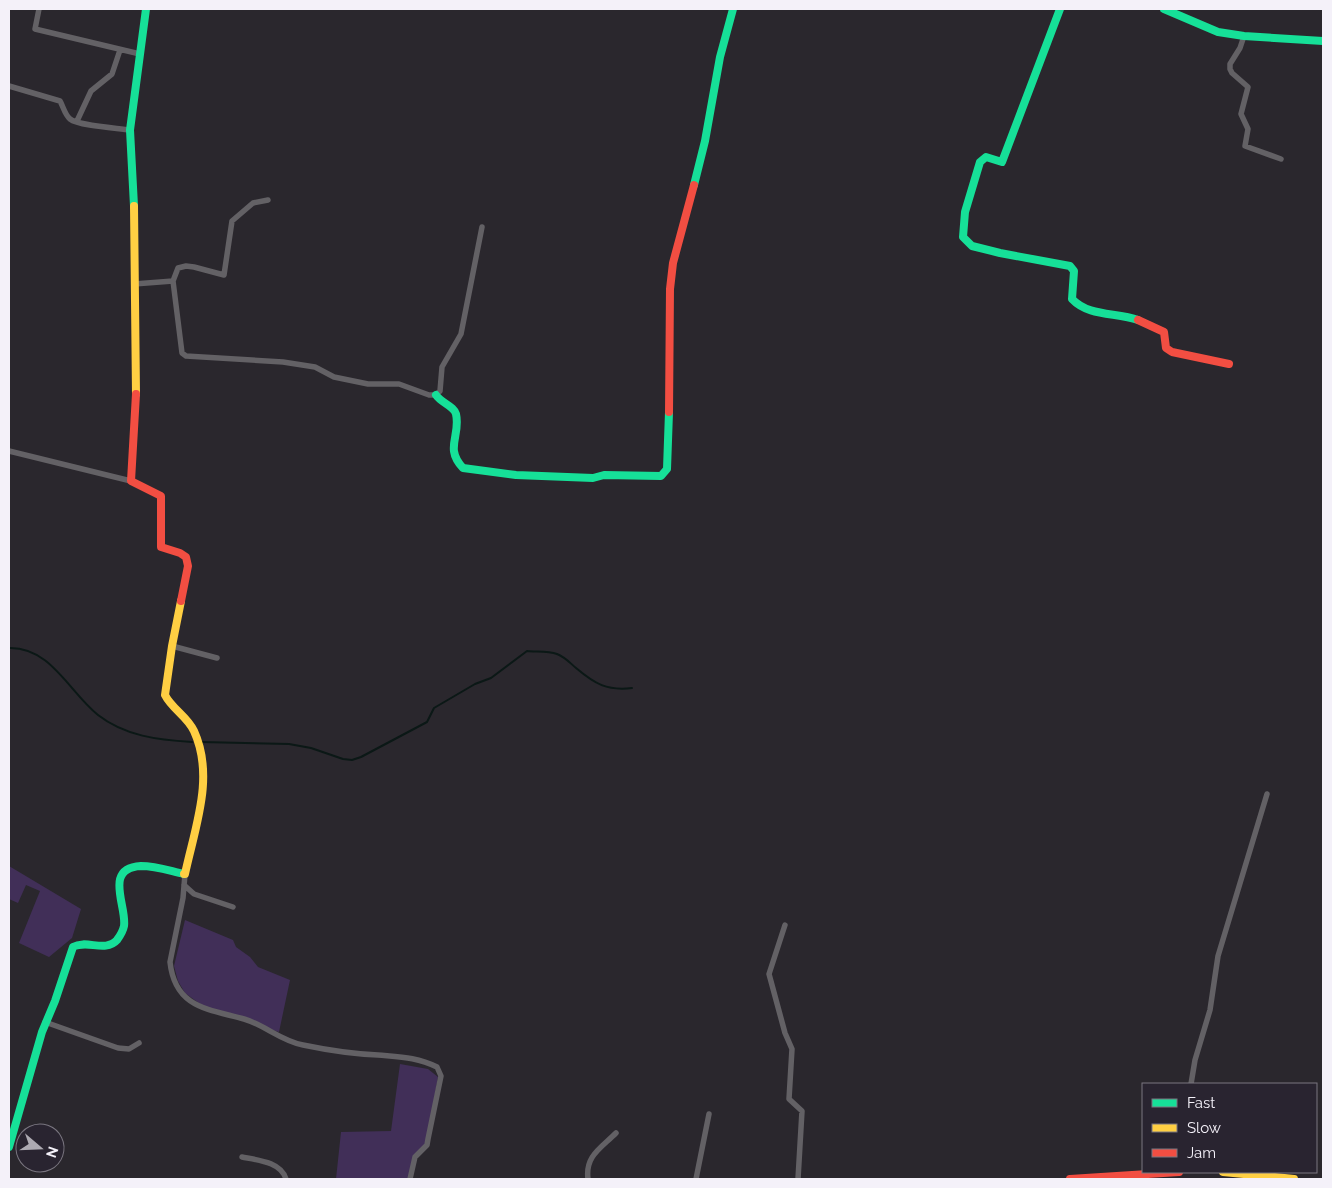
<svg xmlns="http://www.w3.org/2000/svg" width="1332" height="1188" viewBox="0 0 1332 1188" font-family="Raleway,sans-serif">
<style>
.green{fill:#412f58}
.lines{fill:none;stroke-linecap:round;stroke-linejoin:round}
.stream{stroke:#0b1816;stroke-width:2}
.street{stroke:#636165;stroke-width:5.5}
.fast{stroke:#16e098;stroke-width:8}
.slow{stroke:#ffcf43;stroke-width:8}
.jam{stroke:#f24e42;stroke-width:8}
</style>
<rect width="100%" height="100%" fill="#2a272d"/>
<path class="green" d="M 9,866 L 81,909 L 72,938 L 49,957 L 19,943 L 40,891 L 26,885 L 18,903 L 9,899 Z
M 185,920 L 233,940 L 236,947 L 250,957 L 258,967 L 290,980 L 279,1032 L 207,1009 L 185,993 L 178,981 L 174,966 Z
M 400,1064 L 428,1069 L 438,1077 L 426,1145 L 416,1153 L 409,1179 L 336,1179 L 341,1132 L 391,1131 Z"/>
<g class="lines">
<path class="stream" d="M 9,648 C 51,647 69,692 98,715 C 125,736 158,740 192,742
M 201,742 L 289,744 L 311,748 L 343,759 L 352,760 L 361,757 L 427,722 L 434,708 L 475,684 L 491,678 L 527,651 C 536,652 548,651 557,654 C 565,657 570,663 576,668 C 595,684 607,691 632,688"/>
<path class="street" d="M 39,9 L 35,29 L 140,54
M 1244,36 L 1240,48 L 1230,64 L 1230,69 L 1232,73 L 1248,87 L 1241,114 L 1248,129 L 1245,146 L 1281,159
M 9,86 L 60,101 C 63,106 65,115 70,119 C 79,126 117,128 130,130
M 77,121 L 91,91 L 112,74 L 120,50
M 173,281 L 178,268 L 186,266 L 194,267 L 224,275 L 232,221 L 253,203 L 268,200
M 134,284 L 173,281 L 182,353 L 186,356 L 283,362 L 315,367 L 334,377 L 368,384 L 399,384 L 429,395 L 436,395 L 440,391 L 442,367 L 461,334 L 482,227
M 9,451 L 131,481
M 172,646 L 217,658
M 185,874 L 183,898 L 170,962 C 175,1008 208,1009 244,1019 C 265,1025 281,1041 303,1045 C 327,1050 353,1054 378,1055 C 400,1057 417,1057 437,1067 L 441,1076 L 428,1139 L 427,1145 L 415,1157 L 410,1179
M 184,885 L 194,894 L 233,907
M 785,925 L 769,974 L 785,1033 L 792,1049 L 789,1099 L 802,1111 L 798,1179
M 45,1022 L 118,1048 L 129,1049 L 139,1043
M 1191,1084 L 1195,1060 L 1210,1010 L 1218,956 L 1267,794
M 242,1157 C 258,1160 281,1162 286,1179
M 588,1179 C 585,1156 601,1148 616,1133
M 696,1179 L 709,1114"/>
<path class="fast" d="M 1060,9 L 1002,162 L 986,157 L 980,162 L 965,212 L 963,237 L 972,246 L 1000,253 L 1070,266 L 1074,271 L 1072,299 C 1089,317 1116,312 1138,320
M 1164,9 L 1218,32 L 1244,36 L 1323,41
M 694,185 L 705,141 L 720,57 L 733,9
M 134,206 L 130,130 L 146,9
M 436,395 C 441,403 454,406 456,414 C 461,436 444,448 463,468 L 516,475 L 593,478 L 604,475 L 661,476 L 667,469 L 669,412
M 9,1147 L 42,1032 L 55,1001 L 73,947 C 87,939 105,953 117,940 C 120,936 123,931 124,926 C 127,906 103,868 141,866 C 156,866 170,871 184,874"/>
<path class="slow" d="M 134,206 L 136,394
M 181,601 L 172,646 L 165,695 C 172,709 187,716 194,731 C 215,777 195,827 185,874 L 184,874
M 1223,1172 L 1294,1179"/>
<path class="jam" d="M 1138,320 L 1164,332 L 1166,348 L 1172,352 L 1229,364
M 136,394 L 131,481 L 161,496 L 161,547 L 180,553 L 186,557 L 188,566 L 181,601
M 669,412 L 670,289 L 673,263 L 694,185
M 1070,1179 L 1179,1172"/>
</g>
<rect width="1332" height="1188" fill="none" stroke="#f4f1f9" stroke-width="20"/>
<rect x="1142" y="1083" width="175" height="90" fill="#292430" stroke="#7a7680"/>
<rect x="1152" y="1099" width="25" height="8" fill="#16e098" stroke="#7a7680"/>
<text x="1187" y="1108" font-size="15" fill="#f4f1f9">Fast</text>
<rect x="1152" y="1124" width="25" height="8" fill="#ffcf43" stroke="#7a7680"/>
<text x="1187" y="1133" font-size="15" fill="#f4f1f9">Slow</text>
<rect x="1152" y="1149" width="25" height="8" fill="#f24e42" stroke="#7a7680"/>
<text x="1187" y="1158" font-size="15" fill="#f4f1f9">Jam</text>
<g transform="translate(40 1148) rotate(109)"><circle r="24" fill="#292430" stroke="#7a7680"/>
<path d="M0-4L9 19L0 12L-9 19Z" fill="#adaab2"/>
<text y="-8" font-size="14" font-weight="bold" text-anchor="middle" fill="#f4f1f9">N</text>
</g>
</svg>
